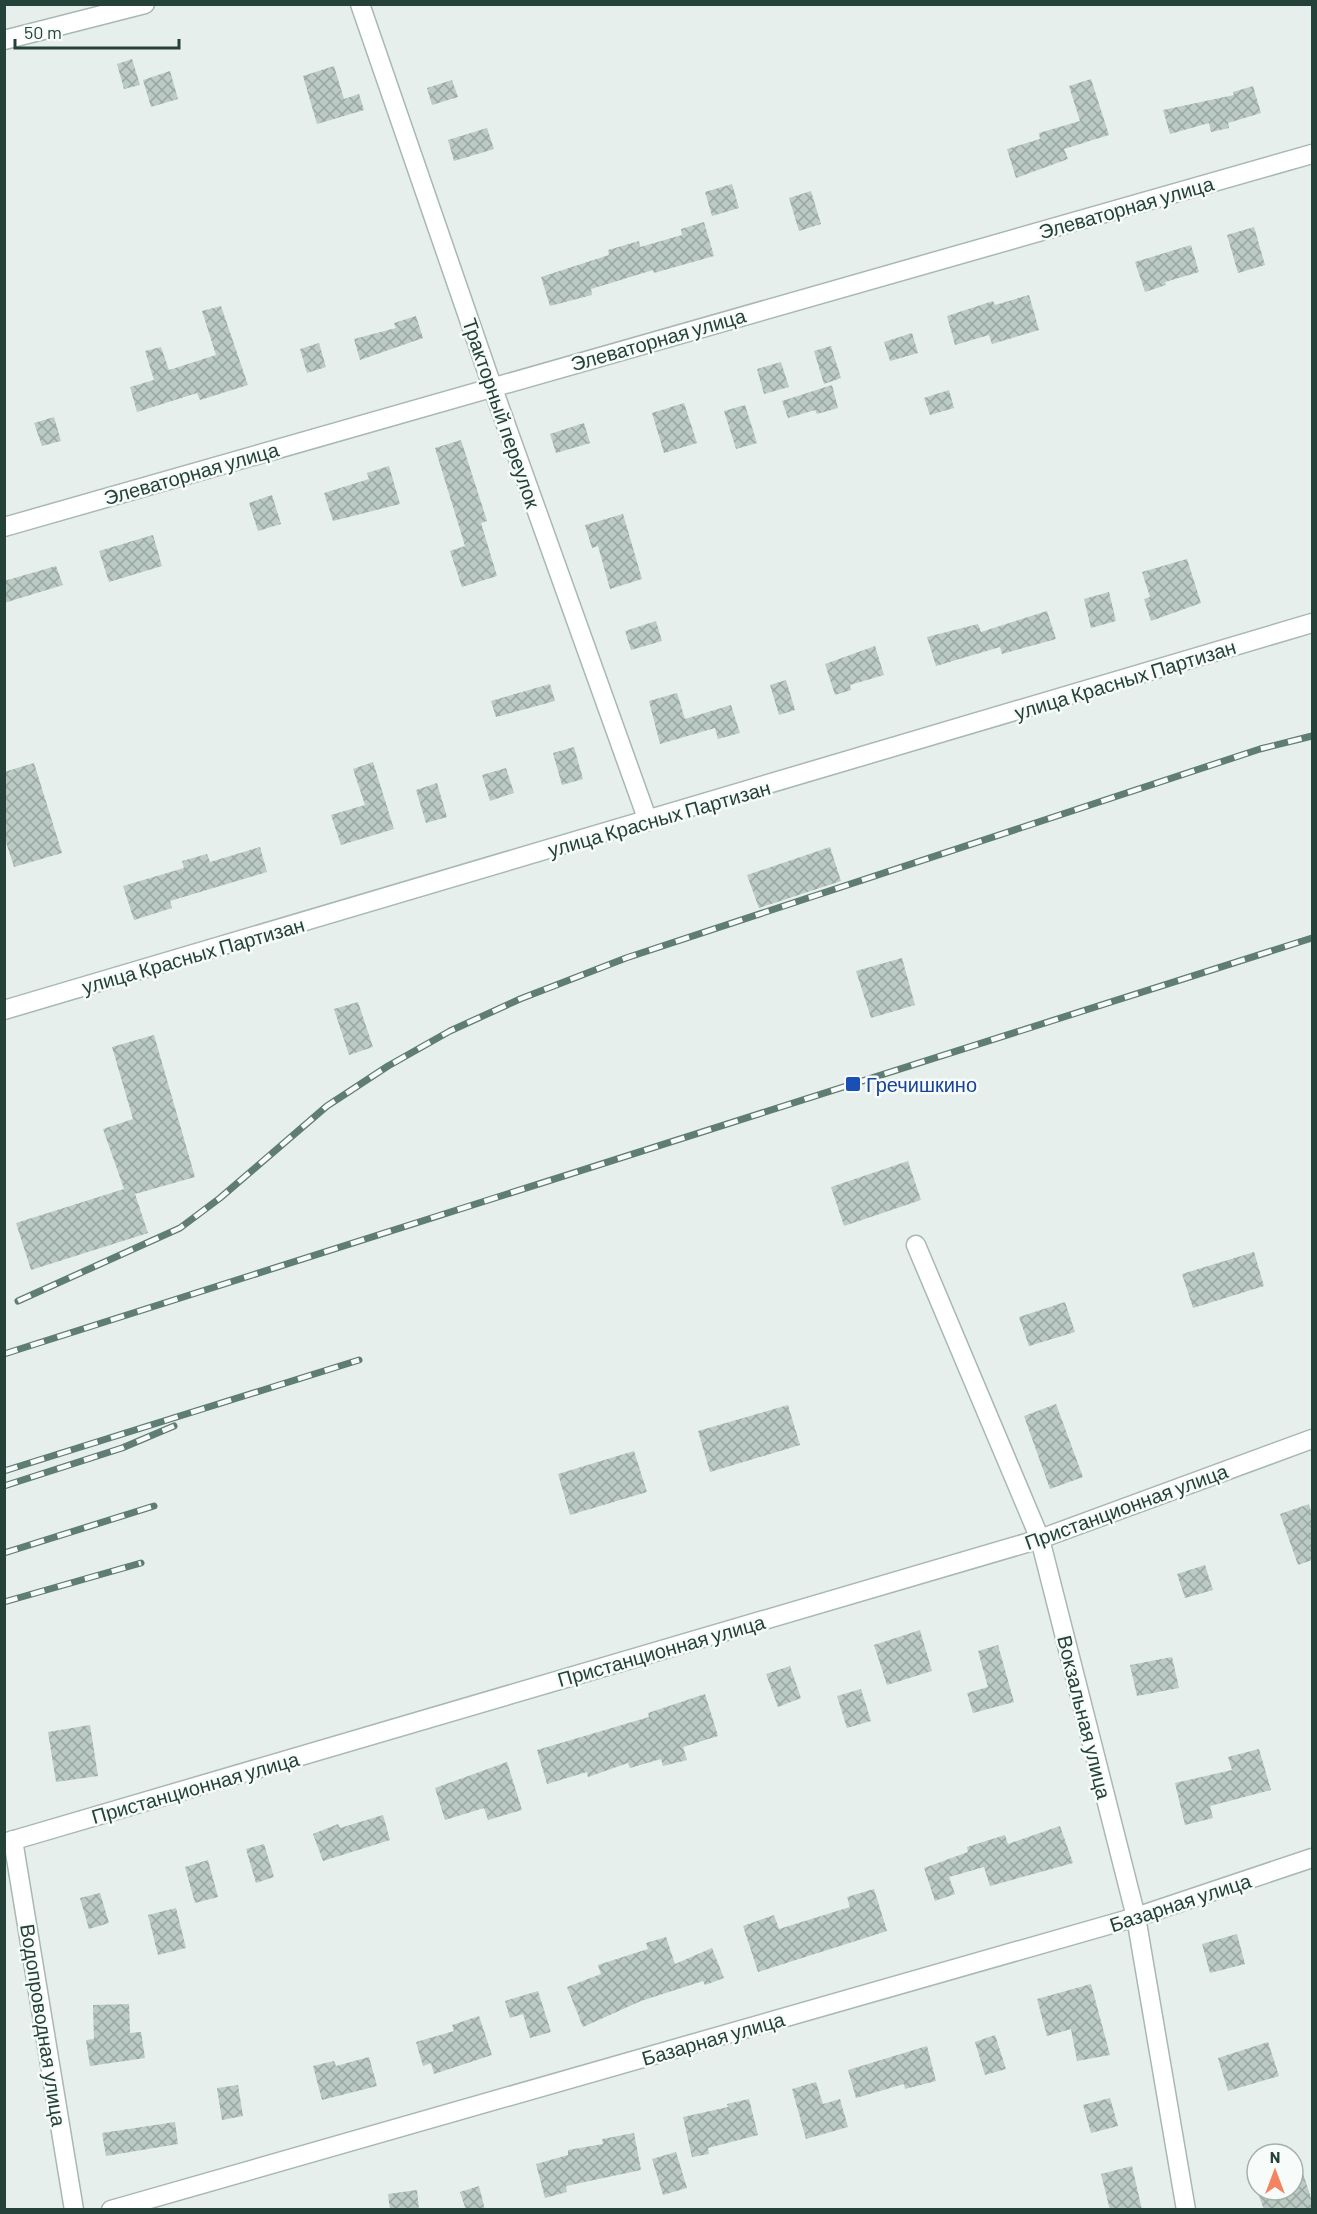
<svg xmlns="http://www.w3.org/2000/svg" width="1317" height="2214" viewBox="0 0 1317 2214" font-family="Barlow,sans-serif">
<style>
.building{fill:url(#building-cross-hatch)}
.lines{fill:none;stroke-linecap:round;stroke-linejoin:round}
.minor-casing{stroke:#a8b8b2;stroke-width:21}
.tertiary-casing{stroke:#a8b8b2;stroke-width:21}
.minor{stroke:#fff;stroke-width:18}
.tertiary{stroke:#fff;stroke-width:18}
.rail-casing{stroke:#5f7d75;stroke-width:7}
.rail{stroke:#f7fbf9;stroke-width:4.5;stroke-dasharray:14;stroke-linecap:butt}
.transit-dot{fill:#1a4fb4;stroke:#f7fbf9;stroke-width:2}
.labels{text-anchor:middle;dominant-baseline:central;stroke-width:5;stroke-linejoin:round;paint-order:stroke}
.street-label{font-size:20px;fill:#24423a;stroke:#f7fbf9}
.transit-label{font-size:20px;fill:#164399;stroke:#f7fbf9;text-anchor:start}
</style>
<defs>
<pattern id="building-cross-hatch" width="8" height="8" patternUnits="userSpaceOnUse" patternTransform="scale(1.5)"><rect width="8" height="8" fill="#bbcac4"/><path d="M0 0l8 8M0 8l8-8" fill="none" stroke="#98a6a0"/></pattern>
</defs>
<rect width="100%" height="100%" fill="#e6efeb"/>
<path class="building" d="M 132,59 L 140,85 L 124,89 L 117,64 Z
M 334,66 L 344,99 L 359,94 L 364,110 L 317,124 L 303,76 Z
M 170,71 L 178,99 L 151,107 L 143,80 Z
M 1091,79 L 1109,135 L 1064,149 L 1068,159 L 1016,178 L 1007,149 L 1040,139 L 1039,133 L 1080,121 L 1069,86 Z
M 452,80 L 458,97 L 432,105 L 427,88 Z
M 1253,86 L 1261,113 L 1228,123 L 1229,128 L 1211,132 L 1209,123 L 1170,134 L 1163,110 L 1234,95 L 1233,92 Z
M 487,128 L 494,149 L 454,161 L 448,140 Z
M 732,184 L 739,208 L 712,216 L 705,192 Z
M 811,191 L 821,224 L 799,231 L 789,198 Z
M 704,222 L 714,256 L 654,273 L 653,270 L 591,289 L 592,295 L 550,306 L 541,277 L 609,255 L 608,250 L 639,241 L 640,247 L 682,235 L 681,229 Z
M 1254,227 L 1265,265 L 1238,273 L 1227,235 Z
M 1191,245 L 1199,272 L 1165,282 L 1166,285 L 1145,292 L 1135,262 Z
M 1029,295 L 1039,330 L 992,344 L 989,335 L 955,345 L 947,316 L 993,301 L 995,305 Z
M 221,306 L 248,385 L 200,400 L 197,393 L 137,412 L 130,387 L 154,380 L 145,351 L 161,347 L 169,370 L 216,355 L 202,311 Z
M 416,316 L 423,338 L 360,360 L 354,339 L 396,328 L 394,323 Z
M 912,333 L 918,353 L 890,361 L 884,342 Z
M 319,343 L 326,367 L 307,373 L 300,349 Z
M 831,346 L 841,378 L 824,384 L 814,351 Z
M 781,362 L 789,387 L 764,394 L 757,369 Z
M 832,385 L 838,408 L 817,414 L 815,410 L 788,418 L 782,401 Z
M 949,390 L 954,408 L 930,415 L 924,398 Z
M 684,403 L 697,443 L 664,453 L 652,413 Z
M 745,405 L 757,443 L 736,449 L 724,411 Z
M 54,417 L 61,441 L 42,446 L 34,423 Z
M 584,423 L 590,443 L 556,453 L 550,434 Z
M 461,440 L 487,521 L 481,523 L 497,576 L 462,587 L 450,551 L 465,546 L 435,448 Z
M 389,466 L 400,504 L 333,521 L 324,493 L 369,479 L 367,473 Z
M 272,495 L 281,524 L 258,531 L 249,503 Z
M 623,514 L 642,579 L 610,589 L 598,546 L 592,548 L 585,525 Z
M 153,535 L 162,566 L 109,582 L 99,551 Z
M 1187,559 L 1201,603 L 1151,621 L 1144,599 L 1150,597 L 1142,572 Z
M 56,566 L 63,585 L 4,603 L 4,581 Z
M 1109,592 L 1116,621 L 1091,628 L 1084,599 Z
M 1047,611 L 1056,639 L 1002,654 L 1000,647 L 936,666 L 927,637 L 978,624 L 981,632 Z
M 656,621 L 662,641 L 631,650 L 625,631 Z
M 875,646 L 884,675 L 850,685 L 851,690 L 835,695 L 825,664 Z
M 786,680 L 795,710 L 779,715 L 770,685 Z
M 550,684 L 555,701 L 496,717 L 491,701 Z
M 677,693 L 685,719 L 731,705 L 740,733 L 718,739 L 715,728 L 660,744 L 649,701 Z
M 574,747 L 583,779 L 562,785 L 553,753 Z
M 373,762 L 394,829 L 341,845 L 331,815 L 365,805 L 353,769 Z
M 34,763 L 62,853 L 14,867 L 4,836 L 4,772 Z
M 506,768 L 514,793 L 490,801 L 482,775 Z
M 437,783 L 447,817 L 426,823 L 416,790 Z
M 260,847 L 267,872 L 170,901 L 172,908 L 134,920 L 123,886 L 184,868 L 182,861 L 207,854 L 210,862 Z
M 830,847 L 841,881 L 759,908 L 747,875 Z
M 902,958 L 915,1005 L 871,1018 L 856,971 Z
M 358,1002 L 373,1047 L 349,1055 L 334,1009 Z
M 154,1035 L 195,1177 L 135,1194 L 148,1233 L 31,1270 L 16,1223 L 124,1189 L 103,1129 L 133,1119 L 112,1047 Z
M 908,1161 L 921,1200 L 844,1226 L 831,1187 Z
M 1254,1252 L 1264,1286 L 1193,1308 L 1182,1274 Z
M 1065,1302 L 1075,1332 L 1029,1346 L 1019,1317 Z
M 1056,1404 L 1083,1477 L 1050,1489 L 1024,1416 Z
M 788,1405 L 800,1445 L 710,1472 L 698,1431 Z
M 634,1451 L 647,1492 L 570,1515 L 558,1474 Z
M 1309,1504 L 1312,1515 L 1312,1560 L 1298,1565 L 1280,1514 Z
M 1205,1565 L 1213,1590 L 1185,1598 L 1177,1574 Z
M 920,1630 L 932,1671 L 887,1685 L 874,1645 Z
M 998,1645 L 1014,1702 L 973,1713 L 967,1693 L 988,1687 L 978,1651 Z
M 1172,1657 L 1179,1688 L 1137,1696 L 1130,1665 Z
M 790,1666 L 801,1698 L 778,1707 L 766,1674 Z
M 861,1689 L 871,1721 L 847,1728 L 837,1696 Z
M 705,1694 L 718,1736 L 683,1747 L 687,1760 L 663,1766 L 661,1759 L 630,1768 L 628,1763 L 588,1777 L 587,1772 L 547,1784 L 537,1750 L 649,1717 L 648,1713 Z
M 90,1725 L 98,1776 L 56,1782 L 48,1732 Z
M 1259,1749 L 1271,1790 L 1210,1806 L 1213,1818 L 1185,1825 L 1175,1783 L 1232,1770 L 1228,1757 Z
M 507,1762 L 522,1810 L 488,1820 L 484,1808 L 445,1820 L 435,1788 Z
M 383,1815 L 390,1840 L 323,1861 L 313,1834 L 338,1824 L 340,1828 Z
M 1060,1826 L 1073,1863 L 990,1886 L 984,1867 L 949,1877 L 955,1894 L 935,1901 L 924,1868 L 968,1852 L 967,1847 L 1005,1835 L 1008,1844 Z
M 264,1844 L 274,1877 L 256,1883 L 246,1849 Z
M 208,1860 L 218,1897 L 195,1903 L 185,1867 Z
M 874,1889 L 887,1931 L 758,1972 L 743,1926 L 774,1915 L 779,1929 L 850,1907 L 847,1897 Z
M 100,1893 L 109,1923 L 89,1929 L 80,1898 Z
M 176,1908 L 186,1948 L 158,1955 L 148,1915 Z
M 1237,1934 L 1245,1964 L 1210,1973 L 1202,1944 Z
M 666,1937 L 675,1964 L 712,1948 L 724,1978 L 705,1985 L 703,1981 L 641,2001 L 583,2027 L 567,1987 L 601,1974 L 598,1965 L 648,1949 L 646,1943 Z
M 1091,1984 L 1110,2055 L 1077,2061 L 1071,2029 L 1047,2036 L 1037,1999 Z
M 538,1991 L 551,2032 L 530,2038 L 523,2014 L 510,2018 L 505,2001 Z
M 129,2004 L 130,2033 L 141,2032 L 145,2058 L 90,2066 L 86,2040 L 94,2039 L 93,2005 Z
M 479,2016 L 492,2055 L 434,2074 L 431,2063 L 423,2066 L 416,2042 L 454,2031 L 452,2025 Z
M 995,2035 L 1006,2069 L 985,2075 L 975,2042 Z
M 1268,2042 L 1279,2076 L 1228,2091 L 1218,2058 Z
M 927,2046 L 936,2081 L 905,2089 L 904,2084 L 856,2098 L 848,2070 Z
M 369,2057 L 377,2086 L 322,2100 L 313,2066 L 334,2061 L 336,2066 Z
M 816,2082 L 823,2104 L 840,2099 L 848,2127 L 806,2139 L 792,2089 Z
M 238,2085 L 243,2116 L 222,2120 L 217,2088 Z
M 1110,2098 L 1118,2126 L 1091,2133 L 1083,2105 Z
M 749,2099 L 758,2135 L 708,2148 L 709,2154 L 692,2157 L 683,2117 L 728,2107 L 727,2104 Z
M 175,2122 L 178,2144 L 106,2156 L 102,2133 Z
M 634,2133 L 641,2170 L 566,2186 L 567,2192 L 545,2198 L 536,2164 L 568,2155 L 568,2150 L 603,2144 L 602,2139 Z
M 676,2152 L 687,2188 L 663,2195 L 652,2159 Z
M 1296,2152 L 1312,2201 L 1312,2210 L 1264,2210 L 1257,2190 L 1293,2190 L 1293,2153 Z
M 1132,2166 L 1142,2210 L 1110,2210 L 1101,2174 Z
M 479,2186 L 485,2210 L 466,2210 L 460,2192 Z
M 417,2190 L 419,2210 L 390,2210 L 388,2194 Z"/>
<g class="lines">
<defs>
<path id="minor" d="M 360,4 L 492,386 L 648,821
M 4,40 L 145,4
M 4,527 L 1312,154
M 4,1010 L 1312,623
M 916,1245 L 1040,1539 L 1136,1917 L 1186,2210
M 13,1840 L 74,2210
M 111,2210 L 1136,1917 L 1312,1858"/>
<path id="tertiary" d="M 4,1843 L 1040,1539 L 1312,1439"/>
</defs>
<use href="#minor" class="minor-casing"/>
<use href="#tertiary" class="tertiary-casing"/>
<use href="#minor" class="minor"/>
<use href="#tertiary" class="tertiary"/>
<defs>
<path id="rail" d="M 18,1301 L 180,1228 L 220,1198 L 327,1106 L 388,1066 L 450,1031 L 520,999 L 626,958 L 1260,749 L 1312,736
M 4,1354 L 1312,938
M 4,1471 L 359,1360
M 4,1486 L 122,1448 L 174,1426
M 4,1553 L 154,1506
M 4,1602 L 141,1563"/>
</defs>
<use href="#rail" class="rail-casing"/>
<use href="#rail" class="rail"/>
</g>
<rect class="transit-dot" x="845" y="1076" width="16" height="16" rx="3"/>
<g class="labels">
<g class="street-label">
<text transform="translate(1126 207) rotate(-16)">Элеваторная улица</text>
<text transform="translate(658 339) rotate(-16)">Элеваторная улица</text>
<text transform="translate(502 413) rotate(71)">Тракторный переулок</text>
<text transform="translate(191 473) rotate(-16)">Элеваторная улица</text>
<text transform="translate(1125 679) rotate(-17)">улица Красных Партизан</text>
<text transform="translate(659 818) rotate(-16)">улица Красных Партизан</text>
<text transform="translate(193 955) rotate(-16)">улица Красных Партизан</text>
<text transform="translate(1126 1506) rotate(-20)">Пристанционная улица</text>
<text transform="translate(661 1650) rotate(-16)">Пристанционная улица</text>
<text transform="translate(1085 1717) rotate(76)">Вокзальная улица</text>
<text transform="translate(195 1787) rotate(-16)">Пристанционная улица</text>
<text transform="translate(1180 1902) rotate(-18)">Базарная улица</text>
<text transform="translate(44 2025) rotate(81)">Водопроводная улица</text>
<text transform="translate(713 2038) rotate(-16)">Базарная улица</text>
</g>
<g class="transit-label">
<text x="866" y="1084">Гречишкино</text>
</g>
</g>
<rect width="1317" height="2214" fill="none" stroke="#24423a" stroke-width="12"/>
<g transform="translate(1275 2172)"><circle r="28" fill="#f7fbf9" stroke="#a3b1ad" stroke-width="1.5"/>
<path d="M0-4.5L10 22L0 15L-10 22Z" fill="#f4845f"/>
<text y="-9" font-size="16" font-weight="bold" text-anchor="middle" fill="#24423a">N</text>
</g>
<path d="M15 39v9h164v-9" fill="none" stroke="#24423a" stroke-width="3"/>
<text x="24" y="39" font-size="18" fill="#24423a" stroke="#f7fbf9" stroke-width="4.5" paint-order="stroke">50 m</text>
</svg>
